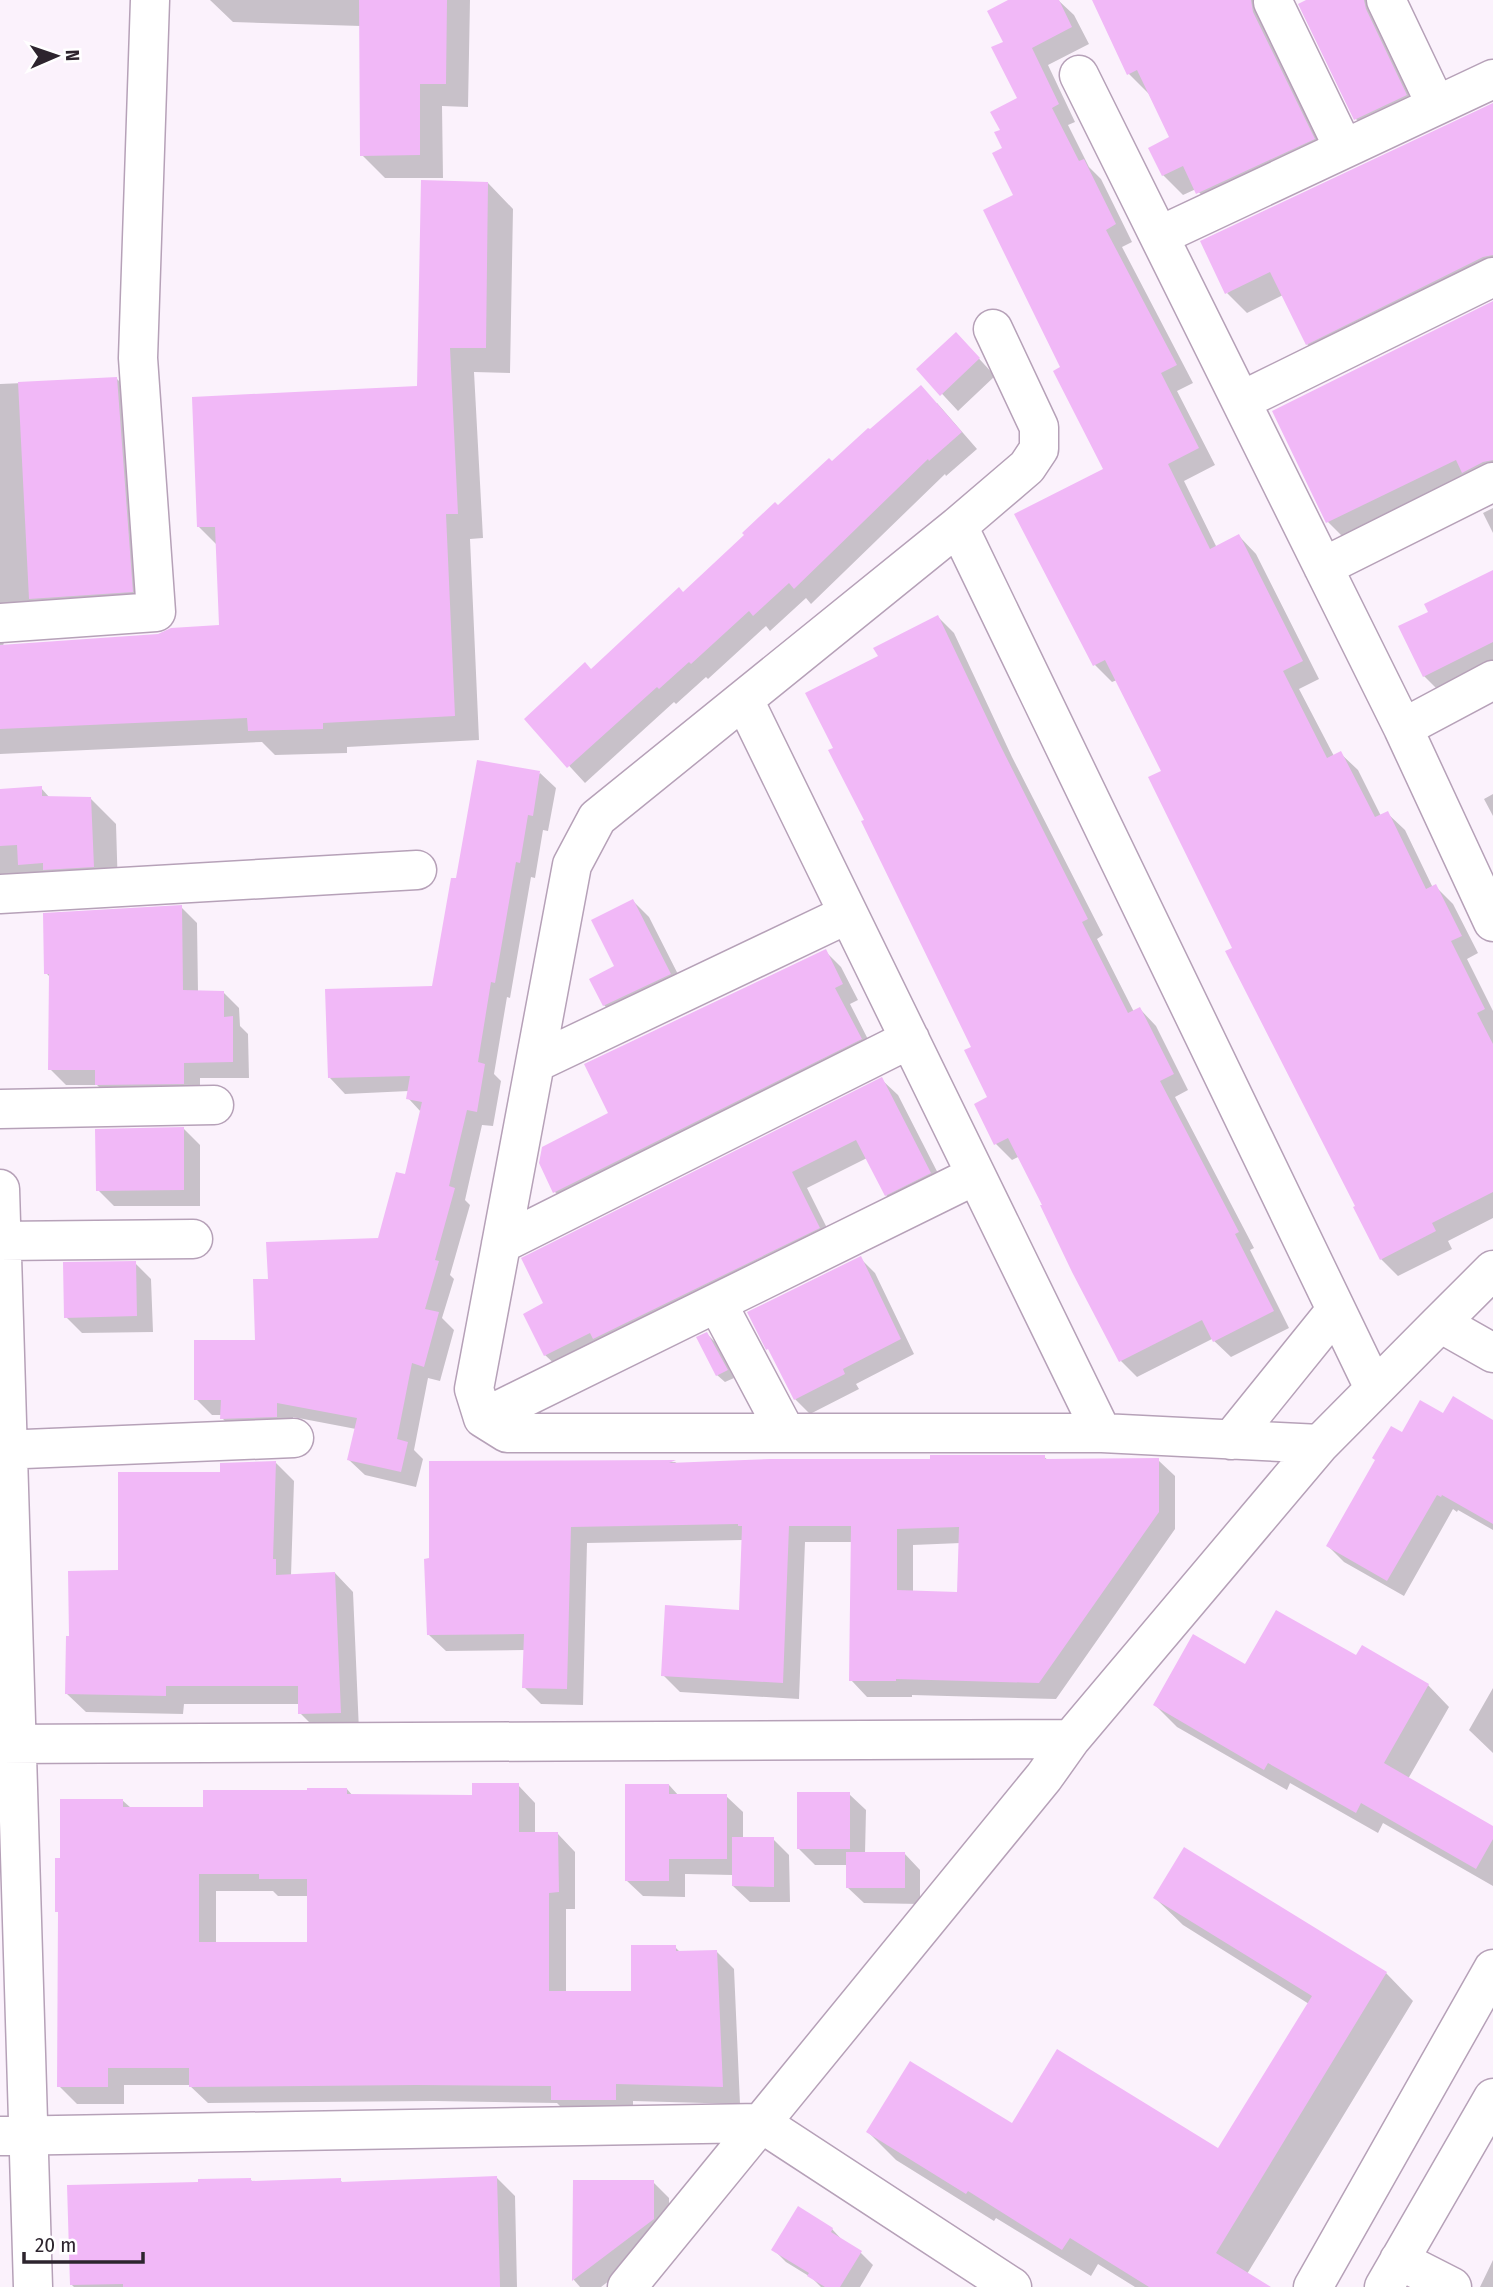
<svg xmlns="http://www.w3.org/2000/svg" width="1493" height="2287" viewBox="0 0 1493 2287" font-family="'Fira Sans Condensed',sans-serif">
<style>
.shadow{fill:#0003;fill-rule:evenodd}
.building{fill:#f1b8f7;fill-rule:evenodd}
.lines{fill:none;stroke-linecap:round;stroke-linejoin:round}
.minor-casing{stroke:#b6a1b8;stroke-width:41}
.minor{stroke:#fff;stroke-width:38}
</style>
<rect width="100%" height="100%" fill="#fbf2fc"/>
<path class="shadow" d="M 210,0 L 470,0 L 468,107 L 442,106 L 443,178 L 385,178 L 362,155 L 361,26 L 233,22 Z
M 1012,0 L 1058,0 L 1074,15 L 1089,44 L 1048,65 L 1075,122 L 1068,125 L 1089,167 L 1101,179 L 1132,242 L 1122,247 L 1193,383 L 1177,391 L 1215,465 L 1184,481 L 1217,548 L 1239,536 L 1256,554 L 1319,679 L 1299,689 L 1334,756 L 1340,753 L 1358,770 L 1381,816 L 1387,813 L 1405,830 L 1433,888 L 1435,886 L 1453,904 L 1478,953 L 1467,959 L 1493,1011 L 1493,1218 L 1448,1241 L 1452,1249 L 1398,1276 L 1381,1259 L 1234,949 L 1163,771 L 1117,680 L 1112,682 L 1095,665 L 1016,515 L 1105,470 L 1063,368 L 1004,149 L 1002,131 L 1020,99 L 1005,43 Z
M 1107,0 L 1278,0 L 1333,159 L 1218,213 L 1196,189 L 1183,195 L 1163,175 L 1172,138 L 1149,94 L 1129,74 Z
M 1309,0 L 1380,0 L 1422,112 L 1372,135 L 1356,119 Z
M 1493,105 L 1493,282 L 1327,364 L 1307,344 L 1283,295 L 1247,313 L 1227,293 Z
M 488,183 L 513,209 L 510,373 L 474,372 L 483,538 L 470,539 L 479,740 L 347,747 L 347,753 L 275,755 L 262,742 L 0,754 L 0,384 L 117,379 L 142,404 L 157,616 L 5,638 L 3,646 L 158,636 L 220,627 L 217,545 L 199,527 L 419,388 Z
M 1493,303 L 1493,487 L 1348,542 L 1328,522 L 1275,412 Z
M 972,351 L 995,376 L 958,411 L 919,369 Z
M 937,403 L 977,449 L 946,476 L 945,474 L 811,604 L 806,598 L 770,631 L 766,626 L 708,679 L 706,677 L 676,704 L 674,702 L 585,783 L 526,719 L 591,671 L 683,594 L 778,507 L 832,463 Z
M 1493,508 L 1493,533 L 1483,513 Z
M 1493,572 L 1493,672 L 1444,696 L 1424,676 L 1430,613 Z
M 938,617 L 954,633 L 1012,757 L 1103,935 L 1097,939 L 1134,1012 L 1140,1009 L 1156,1026 L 1188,1090 L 1175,1097 L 1254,1248 L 1250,1250 L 1289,1328 L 1231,1357 L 1212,1339 L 1137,1377 L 1121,1361 L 1074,1271 L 1020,1156 L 1012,1160 L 996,1144 L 990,1098 L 973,1047 L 866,821 L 835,749 L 880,657 Z
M 540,773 L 556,788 L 548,831 L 543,830 L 535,878 L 531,877 L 510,998 L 507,997 L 494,1074 L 501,1081 L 493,1126 L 482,1125 L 465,1200 L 470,1205 L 450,1275 L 454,1279 L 442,1318 L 454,1330 L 440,1381 L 428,1378 L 414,1450 L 423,1459 L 416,1487 L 365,1475 L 349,1460 L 356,1429 L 293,1417 L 292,1432 L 238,1434 L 222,1418 L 222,1415 L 212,1415 L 196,1399 L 257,1342 L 269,1280 L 379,1240 L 406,1176 L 421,1112 L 408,1098 L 409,1091 L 345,1094 L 330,1078 L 433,987 L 457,881 Z
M 41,788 L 50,798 L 91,799 L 116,824 L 118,891 L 0,891 L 0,791 Z
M 1493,794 L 1493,816 L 1484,799 Z
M 633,901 L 649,917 L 686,990 L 620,1022 L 604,1005 L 592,980 L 617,967 Z
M 181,907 L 197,923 L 198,992 L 223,992 L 239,1008 L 240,1026 L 248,1034 L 249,1078 L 200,1078 L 200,1099 L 113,1101 L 97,1085 L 66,1085 L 50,1069 L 50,977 L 46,973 Z
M 825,951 L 841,967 L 858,1000 L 850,1004 L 876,1055 L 571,1208 L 555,1192 L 540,1163 L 611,1114 Z
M 882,1080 L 898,1095 L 946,1189 L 902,1210 L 886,1195 L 867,1158 L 807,1188 L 835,1244 L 561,1370 L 545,1355 L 546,1304 Z
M 184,1129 L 200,1145 L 200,1206 L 114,1206 L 98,1190 Z
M 860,1258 L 875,1273 L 914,1354 L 856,1384 L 859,1389 L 810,1414 L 795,1399 Z
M 135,1263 L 151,1279 L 153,1332 L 82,1333 L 66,1317 Z
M 707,1334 L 715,1342 L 734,1378 L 725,1382 L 717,1375 Z
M 1444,1416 L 1493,1422 L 1493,1530 L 1458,1510 L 1457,1512 L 1453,1509 L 1404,1596 L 1344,1562 L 1328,1546 L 1402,1435 Z
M 1044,1457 L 1048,1460 L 1158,1460 L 1175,1476 L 1175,1529 L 1056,1699 L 912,1695 L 912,1697 L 867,1697 L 851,1680 L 852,1542 L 805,1542 L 799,1699 L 680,1692 L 663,1675 L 741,1611 L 743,1540 L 587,1543 L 583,1705 L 541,1704 L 524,1687 L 525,1650 L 446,1651 L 429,1635 L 431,1463 L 675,1462 L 678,1464 L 932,1461 ZM 961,1543 L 959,1594 L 913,1592 L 913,1545 Z
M 275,1462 L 294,1481 L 291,1576 L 335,1573 L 353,1592 L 359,1731 L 318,1731 L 300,1713 L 300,1704 L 184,1704 L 183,1714 L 86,1712 L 67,1694 L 120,1572 L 221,1473 Z
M 1357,1658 L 1428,1685 L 1449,1707 L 1408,1779 L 1493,1828 L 1493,1886 L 1383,1823 L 1378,1833 L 1290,1783 L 1287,1790 L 1177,1727 L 1155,1705 L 1246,1667 Z
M 1493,1688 L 1493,1753 L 1469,1730 Z
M 518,1785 L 535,1803 L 535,1834 L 558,1834 L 575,1852 L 575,1909 L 566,1909 L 566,1993 L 632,1993 L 675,1947 L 681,1953 L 717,1952 L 734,1969 L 740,2104 L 633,2101 L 633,2117 L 570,2116 L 557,2103 L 434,2101 L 208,2103 L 189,2085 L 124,2085 L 124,2104 L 77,2104 L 59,2086 L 59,1913 L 57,1911 L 62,1859 L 122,1800 L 131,1808 L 205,1809 L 309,1792 L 347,1789 L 353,1796 L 474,1797 ZM 216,1891 L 273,1891 L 278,1896 L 309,1896 L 309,1944 L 216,1944 Z
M 669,1785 L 679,1796 L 726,1796 L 743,1812 L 743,1839 L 773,1839 L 789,1855 L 790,1902 L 750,1902 L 733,1886 L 733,1875 L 685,1874 L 685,1897 L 643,1896 L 626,1880 Z
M 849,1794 L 866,1810 L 865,1854 L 904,1853 L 920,1870 L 920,1904 L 864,1903 L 847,1887 L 847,1865 L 815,1865 L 799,1849 Z
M 1155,1898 L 1386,1973 L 1413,2001 L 1247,2274 L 1259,2287 L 1135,2287 L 1098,2264 L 1091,2276 L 996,2218 L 994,2221 L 896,2160 L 868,2132 L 1012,2126 L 1219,2151 L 1309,2004 L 1183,1925 Z
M 497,2178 L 515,2196 L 517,2287 L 74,2287 L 71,2284 L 200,2183 L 250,2179 L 253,2182 L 340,2180 L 343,2183 Z
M 574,2182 L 653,2182 L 669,2198 L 669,2235 L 601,2287 L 580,2287 L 574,2280 Z
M 832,2229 L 844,2242 L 861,2253 L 873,2265 L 860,2287 L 821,2287 L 812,2278 L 786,2262 L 774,2250 Z
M 1493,2260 L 1493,2287 L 1480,2287 Z"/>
<path class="building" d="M 359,0 L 447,0 L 446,84 L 420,84 L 420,155 L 360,156 Z
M 1008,0 L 1059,0 L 1072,27 L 1032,48 L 1059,104 L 1052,108 L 1079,161 L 1084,159 L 1116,224 L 1106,230 L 1177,365 L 1161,373 L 1199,448 L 1168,464 L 1210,549 L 1239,534 L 1303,661 L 1283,671 L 1327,758 L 1341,751 L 1375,817 L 1388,811 L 1426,889 L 1436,884 L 1462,936 L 1451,941 L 1485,1009 L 1477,1013 L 1493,1044 L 1493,1192 L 1432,1223 L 1436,1231 L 1380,1260 L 1353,1207 L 1355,1206 L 1225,951 L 1232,948 L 1148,777 L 1161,771 L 1105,660 L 1093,666 L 1014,514 L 1103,469 L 1053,371 L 1060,367 L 983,210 L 1013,195 L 992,153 L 1002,148 L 994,132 L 1000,130 L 990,112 L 1017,98 L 991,47 L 1003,42 L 987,11 Z
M 1092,0 L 1251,0 L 1253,12 L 1315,139 L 1196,194 L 1183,166 L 1162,176 L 1148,148 L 1169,137 L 1137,70 L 1127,75 Z
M 1306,0 L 1364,0 L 1366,9 L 1407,95 L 1354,120 L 1298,4 Z
M 1493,103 L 1493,255 L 1483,257 L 1306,345 L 1270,272 L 1225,294 L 1200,241 Z
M 421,180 L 488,182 L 486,348 L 450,348 L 458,514 L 446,514 L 455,716 L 323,723 L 323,729 L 248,731 L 247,718 L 0,729 L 0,645 L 158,634 L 171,628 L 219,625 L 215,527 L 197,527 L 192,397 L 417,386 Z
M 1493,301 L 1493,460 L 1483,462 L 1462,473 L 1456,460 L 1326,523 L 1272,411 Z
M 956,332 L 980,358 L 940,396 L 916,369 Z
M 117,377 L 133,592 L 29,599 L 18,382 Z
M 921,385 L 962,432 L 929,461 L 928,459 L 794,589 L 789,583 L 753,616 L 749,611 L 691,664 L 689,662 L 659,689 L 657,687 L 567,768 L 524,719 L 585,662 L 591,669 L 679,587 L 683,592 L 744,535 L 742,533 L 775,502 L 778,505 L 829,458 L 832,461 L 868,428 L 870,429 Z
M 1493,570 L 1493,642 L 1423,677 L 1398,626 L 1428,612 L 1424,604 Z
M 938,615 L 997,739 L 1088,919 L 1082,922 L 1128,1013 L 1140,1007 L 1174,1074 L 1160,1081 L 1239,1232 L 1235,1234 L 1274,1311 L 1213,1342 L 1202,1320 L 1119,1362 L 1072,1272 L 1040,1205 L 1042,1205 L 1008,1138 L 994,1145 L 974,1104 L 987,1097 L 964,1050 L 971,1047 L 861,821 L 864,820 L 828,750 L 833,748 L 805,693 L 878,656 L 873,648 Z
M 477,760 L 540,771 L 533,816 L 528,815 L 520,863 L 516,862 L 495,983 L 491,982 L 478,1062 L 485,1064 L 477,1112 L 467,1110 L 449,1186 L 455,1188 L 435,1260 L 439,1261 L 425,1309 L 439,1312 L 424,1367 L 412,1363 L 397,1439 L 408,1442 L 401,1472 L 347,1460 L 357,1418 L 277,1403 L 277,1417 L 220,1419 L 221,1400 L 194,1400 L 194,1340 L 255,1340 L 253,1279 L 268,1279 L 266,1242 L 378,1238 L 396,1172 L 405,1174 L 422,1102 L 406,1099 L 410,1076 L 328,1078 L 325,989 L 432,986 L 451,878 L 456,878 Z
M 42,786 L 42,796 L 91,797 L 94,867 L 43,870 L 43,863 L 18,865 L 17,845 L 0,846 L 0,789 Z
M 633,899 L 671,974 L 603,1006 L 589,979 L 614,966 L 591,920 Z
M 182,905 L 183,990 L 224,991 L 224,1017 L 233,1016 L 233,1062 L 184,1063 L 184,1084 L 95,1085 L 95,1070 L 48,1070 L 49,974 L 44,974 L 43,913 Z
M 826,949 L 843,984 L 835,988 L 862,1039 L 553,1193 L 539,1163 L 542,1147 L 608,1113 L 584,1064 Z
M 882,1077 L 931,1173 L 885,1196 L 856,1140 L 792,1172 L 820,1228 L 593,1339 L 590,1333 L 544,1356 L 523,1314 L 543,1303 L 521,1258 Z
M 184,1127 L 184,1190 L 96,1191 L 95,1129 Z
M 861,1256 L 901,1339 L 843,1369 L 845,1374 L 794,1400 L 768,1349 L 766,1350 L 747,1312 Z
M 136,1261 L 137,1316 L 64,1318 L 63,1262 Z
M 707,1332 L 728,1370 L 716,1376 L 696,1337 Z
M 1453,1396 L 1493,1420 L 1493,1524 L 1442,1495 L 1441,1497 L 1437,1495 L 1387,1581 L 1326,1546 L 1375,1460 L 1372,1458 L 1391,1426 L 1402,1432 L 1420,1400 L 1443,1413 Z
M 930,1455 L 1045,1455 L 1045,1459 L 1159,1458 L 1159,1512 L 1039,1683 L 896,1679 L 896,1681 L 849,1681 L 851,1526 L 789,1526 L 783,1683 L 661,1676 L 665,1605 L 739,1610 L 742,1526 L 738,1526 L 738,1524 L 571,1527 L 567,1689 L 522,1688 L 524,1634 L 427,1635 L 424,1559 L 429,1558 L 429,1461 L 676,1460 L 669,1463 L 770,1459 L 930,1459 ZM 959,1527 L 957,1592 L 897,1590 L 897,1529 Z
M 276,1461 L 273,1559 L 276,1559 L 276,1575 L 335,1572 L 341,1713 L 298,1714 L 298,1686 L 166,1686 L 166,1696 L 65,1694 L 66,1636 L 69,1636 L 68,1571 L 118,1570 L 118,1472 L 220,1472 L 220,1463 Z
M 1276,1610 L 1356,1655 L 1362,1645 L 1429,1684 L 1384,1763 L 1493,1826 L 1493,1839 L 1476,1869 L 1361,1803 L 1356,1813 L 1268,1763 L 1264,1770 L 1153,1705 L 1193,1634 L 1245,1664 Z
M 472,1783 L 519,1783 L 519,1832 L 558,1832 L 559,1892 L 549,1893 L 549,1991 L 631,1991 L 631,1945 L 676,1945 L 676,1951 L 717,1950 L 723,2087 L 616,2084 L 616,2100 L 551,2100 L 551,2086 L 416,2085 L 189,2087 L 189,2068 L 108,2068 L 108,2087 L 57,2087 L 58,1912 L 55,1912 L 55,1858 L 60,1858 L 60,1799 L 123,1799 L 123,1807 L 203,1807 L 203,1790 L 307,1790 L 307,1788 L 347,1788 L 347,1794 L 472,1795 ZM 199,1874 L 259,1874 L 259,1879 L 307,1879 L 307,1942 L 199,1942 Z
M 625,1784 L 669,1784 L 669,1794 L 727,1794 L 727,1859 L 669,1859 L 669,1881 L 625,1881 Z
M 797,1792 L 850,1792 L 850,1849 L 797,1849 Z
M 732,1837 L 774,1837 L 774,1887 L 732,1886 Z
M 1184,1847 L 1387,1972 L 1216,2253 L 1271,2287 L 1149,2287 L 1070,2238 L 1062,2250 L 968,2191 L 966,2194 L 866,2132 L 910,2061 L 1012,2123 L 1057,2049 L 1218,2148 L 1312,1996 L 1153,1898 Z
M 846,1852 L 905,1852 L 905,1888 L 846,1888 Z
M 497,2176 L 500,2287 L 123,2287 L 123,2284 L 70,2285 L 67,2185 L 198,2182 L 198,2179 L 251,2178 L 251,2181 L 341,2178 L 341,2182 Z
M 573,2180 L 654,2180 L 654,2219 L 572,2281 Z
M 798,2206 L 833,2228 L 831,2232 L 862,2251 L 840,2287 L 825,2287 L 807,2276 L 809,2273 L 771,2250 Z"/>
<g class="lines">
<defs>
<path id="minor" d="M 1386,0 L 1436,105
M 1273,2 L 1344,149
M 1079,75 L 1403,728 L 1493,922
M 1159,236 L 1493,79
M 1241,401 L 1493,277
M 958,526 L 1027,467 L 1039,449 L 1039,427 L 993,329
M 1323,567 L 1493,482
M 0,623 L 156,612 L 138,358 L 150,0
M 744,700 L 1102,1433
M 1403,728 L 1493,680
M 0,894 L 417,870
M 535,1063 L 848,914
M 0,1109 L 214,1105
M 0,1189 L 33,2287
M 0,1241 L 193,1239
M 501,1244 L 910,1039
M 717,1303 L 786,1433
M 1440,1323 L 1493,1270
M 483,1418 L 976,1175
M 1231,1440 L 1336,1310
M 1320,1444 L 1102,1433 L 507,1433 L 483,1418 L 474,1389 L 572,865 L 597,818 L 958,526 L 1374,1388
M 0,1450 L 294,1438
M 0,1744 L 1071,1739
M 0,2136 L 761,2123 L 1012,2287
M 1399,2260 L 1452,2287
M 627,2287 L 1044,1777 L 1071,1739 L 1320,1444 L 1440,1323 L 1493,1353
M 1313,2287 L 1493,1969
M 1384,2287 L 1493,2098"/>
</defs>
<use href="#minor" class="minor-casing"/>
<use href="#minor" class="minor"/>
</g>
<g transform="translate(56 56) rotate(88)" stroke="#ffffff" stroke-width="5" paint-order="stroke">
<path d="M0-5L12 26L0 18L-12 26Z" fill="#2d242e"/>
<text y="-10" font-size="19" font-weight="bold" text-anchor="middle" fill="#2d242e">N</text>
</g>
<path d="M24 2252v10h119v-10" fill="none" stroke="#2d242e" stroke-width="3.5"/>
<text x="35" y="2252" font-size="21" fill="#2d242e" stroke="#ffffff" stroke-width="5" paint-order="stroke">20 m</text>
</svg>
